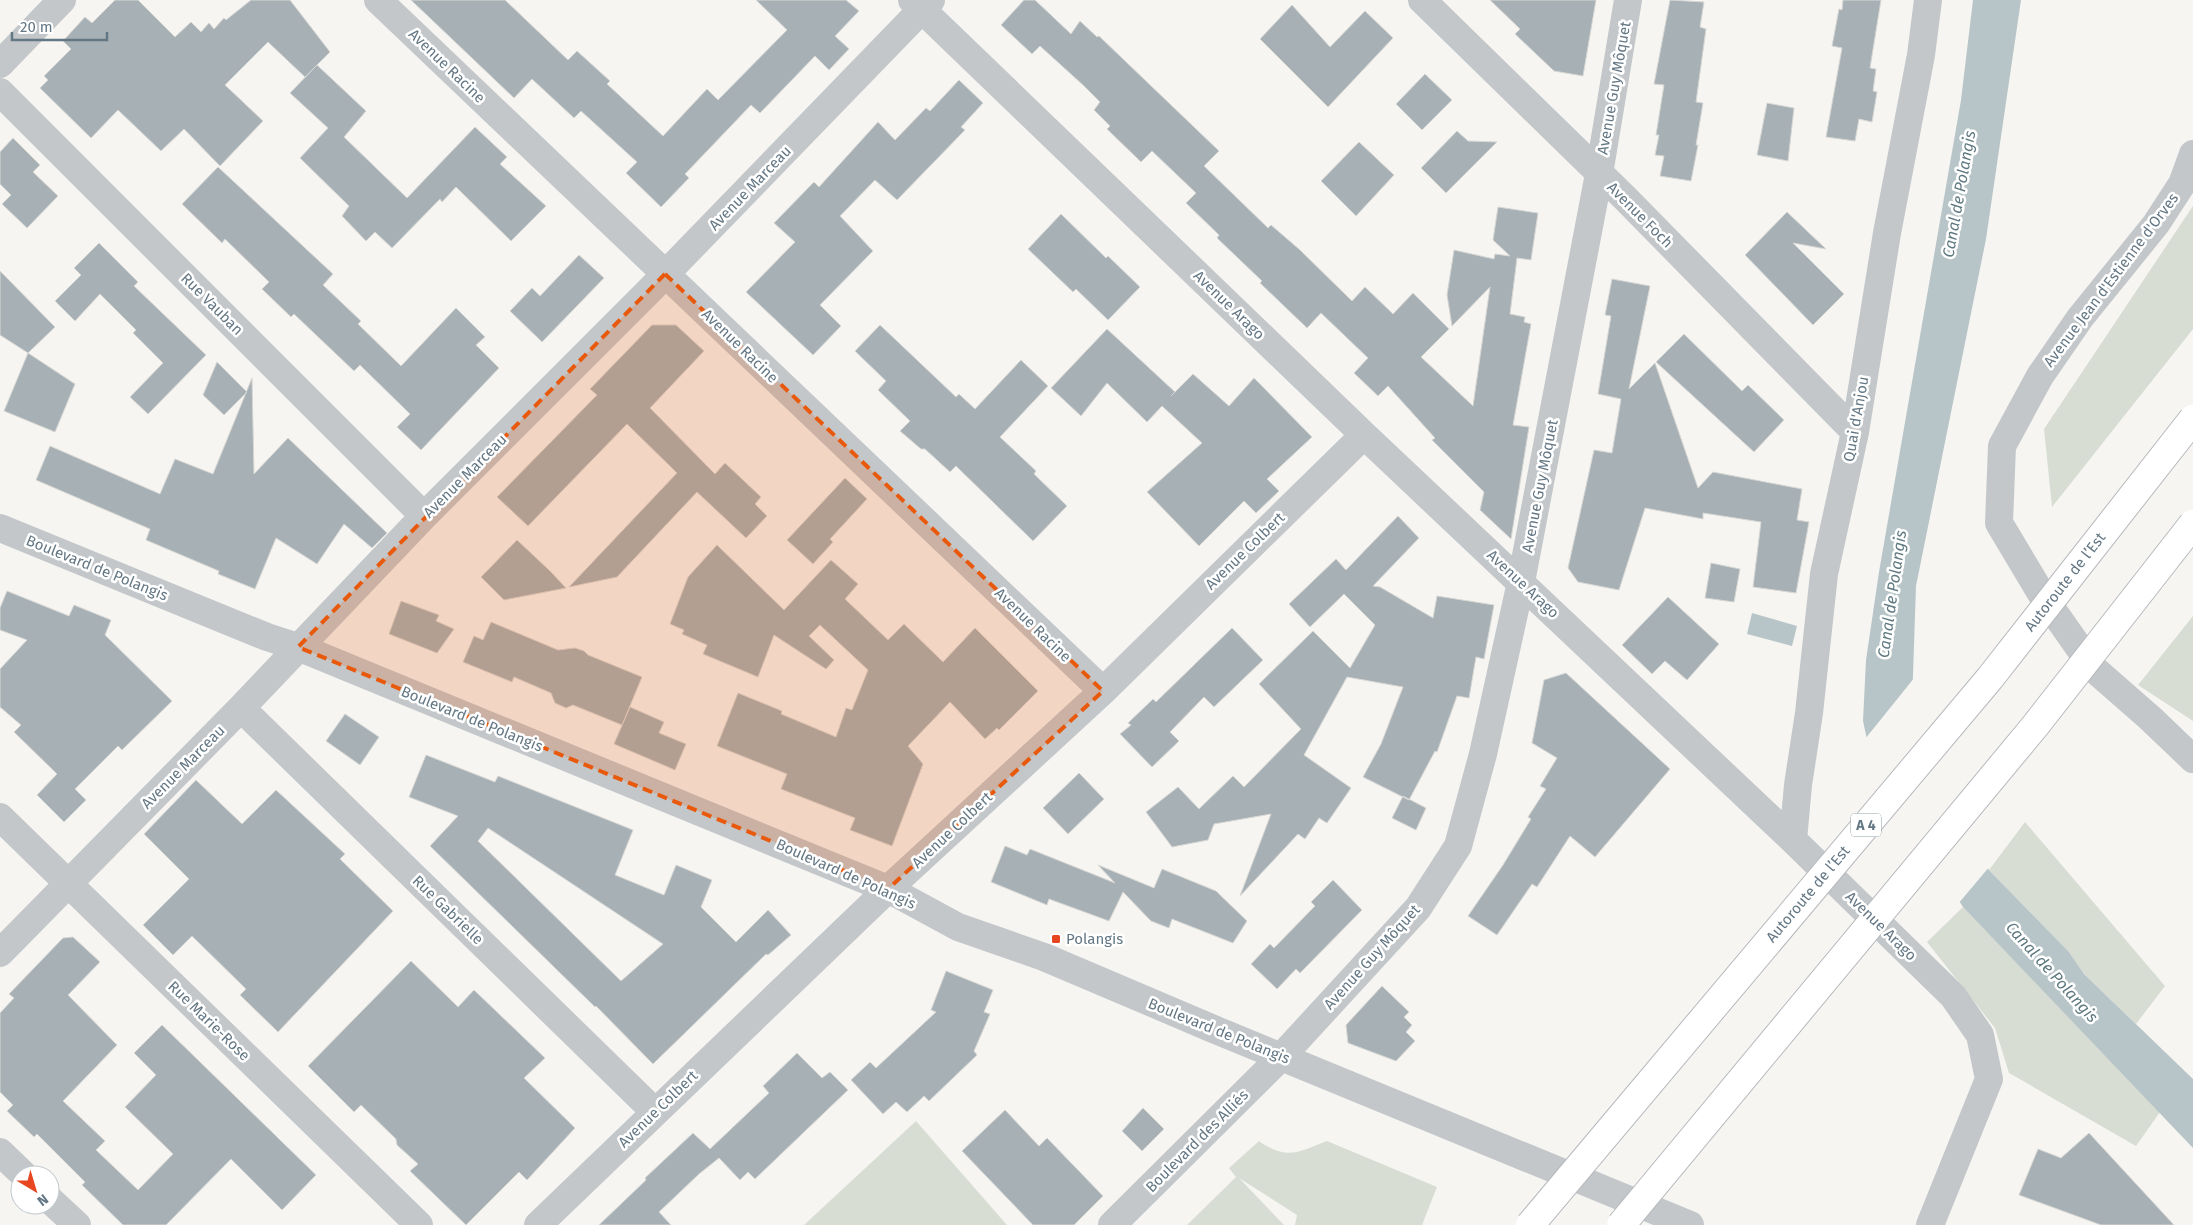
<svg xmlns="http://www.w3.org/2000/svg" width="2193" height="1225" viewBox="0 0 2193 1225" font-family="'Fira Sans',sans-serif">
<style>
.green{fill:#d7ddd3}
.water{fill:#b8c5c8}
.pier{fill:#f6f5f2}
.building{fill:#a7b0b5;stroke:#d7d7d4;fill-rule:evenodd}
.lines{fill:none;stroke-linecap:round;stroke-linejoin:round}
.minor{stroke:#c3c7ca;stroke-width:28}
.highway-bridge-casing{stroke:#b6b9bc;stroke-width:30;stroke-linecap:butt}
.highway-bridge{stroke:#fff;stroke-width:28}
.marked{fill:#e8590c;fill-opacity:0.2;stroke:#e8590c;stroke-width:4;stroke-dasharray:10 6;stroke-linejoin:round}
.poi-dot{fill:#e74621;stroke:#fff;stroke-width:2}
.labels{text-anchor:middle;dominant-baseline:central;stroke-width:5;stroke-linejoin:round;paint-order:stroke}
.shield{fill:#fff;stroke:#92a0a9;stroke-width:1}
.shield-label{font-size:14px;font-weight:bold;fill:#647784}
.street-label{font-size:15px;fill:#647784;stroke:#fff}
.poi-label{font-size:15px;fill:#647784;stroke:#fff;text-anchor:start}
.water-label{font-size:16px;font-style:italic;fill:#5f7980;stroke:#fff}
</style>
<rect width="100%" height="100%" fill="#f6f5f2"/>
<path class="green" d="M 2193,206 L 2193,329 L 2052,507 L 2044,429 Z
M 2193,616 L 2193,721 L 2138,685 Z
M 2025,822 L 2165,986 L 2136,1024 L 2084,974 L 2069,952 L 1989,870 Z
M 1963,907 L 2160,1112 L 2136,1146 L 2009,1073 L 1995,1028 L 1927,942 Z
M 916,1121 L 1007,1225 L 804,1225 Z
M 1259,1141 C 1287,1161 1298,1152 1327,1141 L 1437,1187 L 1422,1225 L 1295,1225 L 1297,1215 L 1239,1178 L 1284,1225 L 1187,1225 L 1236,1177 L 1229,1168 Z"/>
<path class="water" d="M 1973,0 L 2021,0 L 1986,239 L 1916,586 L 1911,734 L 1934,780 L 1989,870 L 2069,952 L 2084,974 L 2193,1079 L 2193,1148 L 1963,907 L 1873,767 L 1863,721 L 1866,660 L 1879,572 L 1961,100 Z
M 1752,613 L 1797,626 L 1792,646 L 1747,634 Z"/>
<path class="pier" d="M 1915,677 L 1913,734 L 1936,779 L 1990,866 L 1958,904 L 1870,768 L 1865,739 Z"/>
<path class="building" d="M 115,0 L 138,0 L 175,37 L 191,22 L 201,32 L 209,23 L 214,29 L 224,18 L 226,20 L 251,0 L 290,0 L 330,52 L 305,77 L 268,42 L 225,85 L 263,121 L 220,166 L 184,129 L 161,151 L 118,110 L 91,138 L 40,88 L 48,80 L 44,76 L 71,49 L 63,41 L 85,17 L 92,23 Z
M 411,0 L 505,0 L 568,60 L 577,51 L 610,81 L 607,84 L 663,136 L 707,89 L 718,100 L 787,30 L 756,0 L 846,0 L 859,11 L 835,36 L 849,49 L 829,70 L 815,56 L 760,113 L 751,105 L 685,174 L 689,178 L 661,207 L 626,173 L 637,162 L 581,111 L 574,118 L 532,79 L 514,98 Z
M 1024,0 L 1035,0 L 1071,34 L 1080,21 L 1097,37 L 1099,36 L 1219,151 L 1204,166 L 1268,228 L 1271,225 L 1300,250 L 1352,301 L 1365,287 L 1393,314 L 1413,293 L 1449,329 L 1421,357 L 1473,406 L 1490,287 L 1452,326 L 1447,295 L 1454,250 L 1494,259 L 1495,254 L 1510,256 L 1493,240 L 1498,207 L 1538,213 L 1531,260 L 1517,258 L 1510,314 L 1525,317 L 1524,322 L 1531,324 L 1513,425 L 1529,427 L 1511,539 L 1480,510 L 1484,492 L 1432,440 L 1435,438 L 1388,386 L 1378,396 L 1354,373 L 1368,358 L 1321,313 L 1307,328 L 1260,283 L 1262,281 L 1217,238 L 1219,235 L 1186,203 L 1196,193 L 1152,151 L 1141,162 L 1107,129 L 1110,126 L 1094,110 L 1100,102 L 1083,85 L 1040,46 L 1032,54 L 1001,25 Z
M 1490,0 L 1596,0 L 1583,76 L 1554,71 L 1515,34 L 1520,29 Z
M 1670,0 L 1704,2 L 1700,27 L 1706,29 L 1696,102 L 1703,103 L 1696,145 L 1698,145 L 1691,181 L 1660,176 L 1664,156 L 1655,155 L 1659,135 L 1656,135 L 1664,85 L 1654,84 Z
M 1843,0 L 1881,0 L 1870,68 L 1876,69 L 1873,91 L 1877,92 L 1872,122 L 1859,119 L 1855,141 L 1826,137 L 1842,48 L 1832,46 L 1839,9 L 1842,10 Z
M 1292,5 L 1330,47 L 1365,11 L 1393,38 L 1328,107 L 1260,39 Z
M 317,65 L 366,111 L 344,137 L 407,198 L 475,127 L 507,157 L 500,164 L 546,206 L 511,241 L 456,187 L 442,202 L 440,199 L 392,248 L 375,232 L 366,241 L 342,216 L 349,206 L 300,158 L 328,128 L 290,93 Z
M 1425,74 L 1452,100 L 1422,130 L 1396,104 Z
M 959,80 L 983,103 L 961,127 L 965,130 L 897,200 L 875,180 L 840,216 L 873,251 L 820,305 L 841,326 L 813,355 L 746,292 L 795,242 L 774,223 L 814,182 L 819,187 L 878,122 L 895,140 L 926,108 L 930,111 Z
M 1767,103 L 1794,108 L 1788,161 L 1757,155 Z
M 1457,131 L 1468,141 L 1497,142 L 1446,193 L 1421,168 Z
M 13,138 L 40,165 L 33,172 L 58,196 L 27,228 L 2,204 L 11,195 L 0,184 L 0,152 Z
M 1359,142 L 1394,175 L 1356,216 L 1321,181 Z
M 218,167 L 333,274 L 323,285 L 361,321 L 358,324 L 401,366 L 456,308 L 485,337 L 476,345 L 499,368 L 421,450 L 397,427 L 410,414 L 360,365 L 354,371 L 294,314 L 291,317 L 262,289 L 269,282 L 225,239 L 222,243 L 182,204 Z
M 1787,212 L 1826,249 L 1793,243 L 1844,294 L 1813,325 L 1745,255 Z
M 1061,214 L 1106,258 L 1108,256 L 1140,287 L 1108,320 L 1076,289 L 1073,292 L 1028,249 Z
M 99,243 L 138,282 L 134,286 L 206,355 L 148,414 L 130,397 L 163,363 L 133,333 L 136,330 L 100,294 L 75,321 L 55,301 L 81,275 L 74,268 Z
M 579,255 L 604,278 L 542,342 L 510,311 L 532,288 L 540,296 Z
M 0,271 L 55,327 L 28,353 L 0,335 Z
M 1612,279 L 1650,286 L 1629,389 L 1655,363 L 1698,488 L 1713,472 L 1802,489 L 1797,520 L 1809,522 L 1796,593 L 1753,587 L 1761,522 L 1703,513 L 1703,519 L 1645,508 L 1619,590 L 1578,582 L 1568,568 L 1594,450 L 1612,453 L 1621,399 L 1598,394 L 1611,316 L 1605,315 Z
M 652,325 L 676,325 L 704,351 L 650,408 L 715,474 L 725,463 L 761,497 L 755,504 L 767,516 L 746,538 L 697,492 L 617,577 L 569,587 L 677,473 L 627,424 L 528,526 L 497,497 L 597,395 L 590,389 Z
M 880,325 L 956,397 L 959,394 L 975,409 L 1021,360 L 1048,386 L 1000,437 L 1036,471 L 1034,474 L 1067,506 L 1033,541 L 956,466 L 950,472 L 925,449 L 921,449 L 900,431 L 910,421 L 878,390 L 886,381 L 855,351 Z
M 1107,329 L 1175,392 L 1171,396 L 1193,374 L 1229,406 L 1254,378 L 1312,437 L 1267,479 L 1279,491 L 1256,513 L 1244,501 L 1199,546 L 1147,492 L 1202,443 L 1162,406 L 1147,422 L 1107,383 L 1081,416 L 1051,388 Z
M 1684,334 L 1742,391 L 1748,385 L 1784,420 L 1754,452 L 1656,362 Z
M 28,353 L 75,384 L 55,432 L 4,411 Z
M 217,362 L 247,392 L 224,415 L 203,395 Z
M 252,378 L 254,474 L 288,438 L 387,533 L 372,548 L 344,524 L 317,564 L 276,538 L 255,589 L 218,574 L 219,571 L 146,540 L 150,529 L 36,480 L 50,446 L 160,494 L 175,459 L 213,474 Z
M 845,478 L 867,499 L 830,539 L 833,542 L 813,564 L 787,540 Z
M 1398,516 L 1419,538 L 1373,586 L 1380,587 L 1433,618 L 1437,596 L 1494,605 L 1484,659 L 1476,657 L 1469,698 L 1457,696 L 1437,752 L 1435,751 L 1409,800 L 1363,777 L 1381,744 L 1403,687 L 1347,677 L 1304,755 L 1351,788 L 1327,823 L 1319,818 L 1305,839 L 1298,834 L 1240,896 L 1271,814 L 1214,824 L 1208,840 L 1172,847 L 1146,812 L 1178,787 L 1199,809 L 1233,776 L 1244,787 L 1301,729 L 1259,684 L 1313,631 L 1350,668 L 1375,625 L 1344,594 L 1310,627 L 1289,604 L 1336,559 L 1346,570 Z
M 517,540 L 550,571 L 566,588 L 504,600 L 481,577 Z
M 717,545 L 784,610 L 831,560 L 858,584 L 845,599 L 888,640 L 904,624 L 943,662 L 975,628 L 1038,691 L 999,730 L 997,728 L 985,739 L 950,702 L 908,746 L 923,764 L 892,846 L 850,830 L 855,818 L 781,789 L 787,774 L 717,746 L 738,693 L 782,711 L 781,714 L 836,737 L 846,708 L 852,710 L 868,670 L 820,625 L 809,636 L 834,660 L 826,669 L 774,635 L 758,677 L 703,654 L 707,645 L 682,634 L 684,630 L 670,624 L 688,577 Z
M 1711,563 L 1740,569 L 1734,602 L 1705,598 Z
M 7,591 L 69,616 L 74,605 L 111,620 L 105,635 L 172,701 L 122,750 L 118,746 L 75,789 L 86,800 L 64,822 L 37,795 L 57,774 L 14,732 L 21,725 L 0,707 L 0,669 L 27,640 L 0,630 L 0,608 Z
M 1668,597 L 1719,644 L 1687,680 L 1665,661 L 1652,674 L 1622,645 Z
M 401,601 L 439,615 L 436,621 L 454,629 L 437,653 L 389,634 Z
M 491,622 L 558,650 L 575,648 L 584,651 L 588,655 L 642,677 L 622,725 L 573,705 L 566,708 L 555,703 L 551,693 L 514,677 L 512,682 L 463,662 L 474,636 L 483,640 Z
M 1232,628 L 1263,660 L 1214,707 L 1204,697 L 1170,732 L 1179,741 L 1152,767 L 1120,734 L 1131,725 L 1128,723 L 1153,699 L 1156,702 Z
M 1566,673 L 1670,769 L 1595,857 L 1570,836 L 1537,887 L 1532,884 L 1497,935 L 1468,916 L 1503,865 L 1531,819 L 1528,817 L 1546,789 L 1540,786 L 1557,758 L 1532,743 L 1544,680 Z
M 630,707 L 664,722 L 659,733 L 686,744 L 675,770 L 614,744 Z
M 345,714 L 379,737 L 360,765 L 326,741 Z
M 426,755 L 495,782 L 498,776 L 633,830 L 615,875 L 664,895 L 676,865 L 712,880 L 701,907 L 736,942 L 768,910 L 791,935 L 768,955 L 766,954 L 653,1064 L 596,1006 L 595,1007 L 430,846 L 458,816 L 409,797 ZM 488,828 L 663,944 L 621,981 L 478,841 Z
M 1079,773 L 1104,799 L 1068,834 L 1043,808 Z
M 196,780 L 242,824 L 276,790 L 345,854 L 340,859 L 393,911 L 278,1032 L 240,995 L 246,989 L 192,936 L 173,955 L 143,925 L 189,879 L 144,834 Z
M 1403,796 L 1426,808 L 1416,830 L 1392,818 Z
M 1005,846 L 1027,855 L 1030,849 L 1115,883 L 1098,865 L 1154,888 L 1162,869 L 1216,891 L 1247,921 L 1233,943 L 1172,919 L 1169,928 L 1151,921 L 1123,892 L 1109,921 L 1049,899 L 1047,905 L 991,882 Z
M 1333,880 L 1362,910 L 1300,973 L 1296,969 L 1277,989 L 1251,964 L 1270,944 L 1274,948 L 1315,906 L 1311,902 Z
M 73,937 L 100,962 L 68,995 L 117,1045 L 63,1101 L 105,1141 L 96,1150 L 138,1190 L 173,1154 L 125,1107 L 156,1075 L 134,1053 L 162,1025 L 316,1175 L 282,1210 L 231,1159 L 166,1225 L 123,1225 L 82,1185 L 85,1182 L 37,1134 L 34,1137 L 7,1111 L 13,1105 L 0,1092 L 0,1013 L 14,998 L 9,994 L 63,938 Z
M 411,961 L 458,1007 L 474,990 L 545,1058 L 524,1078 L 575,1128 L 527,1180 L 519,1172 L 466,1225 L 410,1171 L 418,1164 L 397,1145 L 396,1139 L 361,1105 L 354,1112 L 308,1066 Z
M 946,971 L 993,990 L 984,1012 L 990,1014 L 974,1051 L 977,1055 L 929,1101 L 924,1096 L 907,1112 L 896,1102 L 883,1114 L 851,1080 L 870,1062 L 876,1068 L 936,1012 L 931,1010 Z
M 1382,986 L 1409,1012 L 1404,1017 L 1412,1025 L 1406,1032 L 1415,1041 L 1396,1061 L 1348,1043 L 1346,1025 Z
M 797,1053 L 822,1078 L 830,1072 L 848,1090 L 755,1179 L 748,1172 L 740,1180 L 719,1158 L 699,1174 L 659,1212 L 671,1225 L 599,1225 L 646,1180 L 645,1178 L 693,1133 L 710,1149 L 769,1093 L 763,1086 Z
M 1143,1108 L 1164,1129 L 1142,1151 L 1122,1131 Z
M 1005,1110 L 1039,1146 L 1047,1138 L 1103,1196 L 1074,1225 L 1033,1225 L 962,1151 Z
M 2089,1133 L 2174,1225 L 2101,1225 L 2019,1195 L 2038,1149 L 2061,1158 Z"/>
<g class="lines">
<path class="minor" d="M 378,0 L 1103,691
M 912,0 L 1364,435 L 1793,840 L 1953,996 L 1980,1035 L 1989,1079 L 1930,1225
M 1422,0 L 1625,198 L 1855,432
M 0,64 L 62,0
M 0,92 L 424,516
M 2193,154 L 2182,184 L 2156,224 L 2080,318 L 2040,376 L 2002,446 L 1999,523 L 2042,595 L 2094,669 L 2150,718 L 2193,759
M 0,528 L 267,637 L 298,647 L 846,872 L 888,889 L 958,927 L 1044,957 L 1211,1028 L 1690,1225
M 241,708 L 655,1112
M 0,817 L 419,1225
M 1793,840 L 1798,785 L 1809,713 L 1824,574 L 1855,432 L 1887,233 L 1921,55 L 1928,0
M 0,953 L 241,708 L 424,516 L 649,291 L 931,0
M 0,1152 L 24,1175
M 50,1200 L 77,1225
M 538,1225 L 888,889 L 1103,691 L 1364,435
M 1112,1225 L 1282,1056 L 1418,908 L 1458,846 L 1483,754 L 1521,582 L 1599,174 L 1628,0"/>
<defs>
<path id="highway-bridge" d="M 1530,1225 L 1990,678 L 2193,419
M 1621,1225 L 2035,726 L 2193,524"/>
</defs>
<use href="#highway-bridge" class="highway-bridge-casing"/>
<use href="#highway-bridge" class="highway-bridge"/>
</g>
<path class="marked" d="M 665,274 L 1103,691 L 888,889 L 298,647 Z"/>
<rect class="poi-dot" x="1051" y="934" width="10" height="10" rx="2.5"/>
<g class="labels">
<rect class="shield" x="1851" y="813.5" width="30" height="23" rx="4"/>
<g class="shield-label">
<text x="1866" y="825">A 4</text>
</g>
<g class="street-label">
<text transform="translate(447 66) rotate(44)">Avenue Racine</text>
<text transform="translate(1614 88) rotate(-80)">Avenue Guy Môquet</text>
<text transform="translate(750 188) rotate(-46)">Avenue Marceau</text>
<text transform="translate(1640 215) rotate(45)">Avenue Foch</text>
<text transform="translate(2111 280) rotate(-53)">Avenue Jean d'Estienne d'Orves</text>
<text transform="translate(212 304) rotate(45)">Rue Vauban</text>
<text transform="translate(1229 305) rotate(44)">Avenue Arago</text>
<text transform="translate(740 346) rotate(44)">Avenue Racine</text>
<text transform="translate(1856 419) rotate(-80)">Quai d'Anjou</text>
<text transform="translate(465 476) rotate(-45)">Avenue Marceau</text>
<text transform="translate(1540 486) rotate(-79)">Avenue Guy Môquet</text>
<text transform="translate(1245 551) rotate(-44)">Avenue Colbert</text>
<text transform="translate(97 568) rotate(22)">Boulevard de Polangis</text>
<text transform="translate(2065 582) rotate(-52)">Autoroute de l’Est</text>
<text transform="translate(1523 584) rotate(43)">Avenue Arago</text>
<text transform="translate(1033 625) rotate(44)">Avenue Racine</text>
<text transform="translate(472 719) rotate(22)">Boulevard de Polangis</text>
<text transform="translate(183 767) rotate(-45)">Avenue Marceau</text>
<text transform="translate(952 830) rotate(-43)">Avenue Colbert</text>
<text transform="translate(846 874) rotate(24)">Boulevard de Polangis</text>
<text transform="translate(1808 894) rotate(-50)">Autoroute de l’Est</text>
<text transform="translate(448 910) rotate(44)">Rue Gabrielle</text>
<text transform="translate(1881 926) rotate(44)">Avenue Arago</text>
<text transform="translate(1372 957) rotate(-48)">Avenue Guy Môquet</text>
<text transform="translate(209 1021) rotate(44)">Rue Marie-Rose</text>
<text transform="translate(1219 1031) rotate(22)">Boulevard de Polangis</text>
<text transform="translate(658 1109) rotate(-44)">Avenue Colbert</text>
<text transform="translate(1197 1141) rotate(-45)">Boulevard des Alliés</text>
</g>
<g class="poi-label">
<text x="1066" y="939">Polangis</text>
</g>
<g class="water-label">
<text transform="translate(1959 194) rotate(-80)">Canal de Polangis</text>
<text transform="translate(1892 594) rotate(-82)">Canal de Polangis</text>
<text transform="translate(2052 972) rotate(48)">Canal de Polangis</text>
</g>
</g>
<g transform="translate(35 1190) rotate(142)"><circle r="24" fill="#ffffff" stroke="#c1c9ce"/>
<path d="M0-4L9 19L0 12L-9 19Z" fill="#e74621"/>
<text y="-8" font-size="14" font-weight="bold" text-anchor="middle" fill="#647784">N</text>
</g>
<path d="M12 32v8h95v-8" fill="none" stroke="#647784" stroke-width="2.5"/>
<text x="20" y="32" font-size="15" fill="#647784" stroke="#ffffff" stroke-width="4" paint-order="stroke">20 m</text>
</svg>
